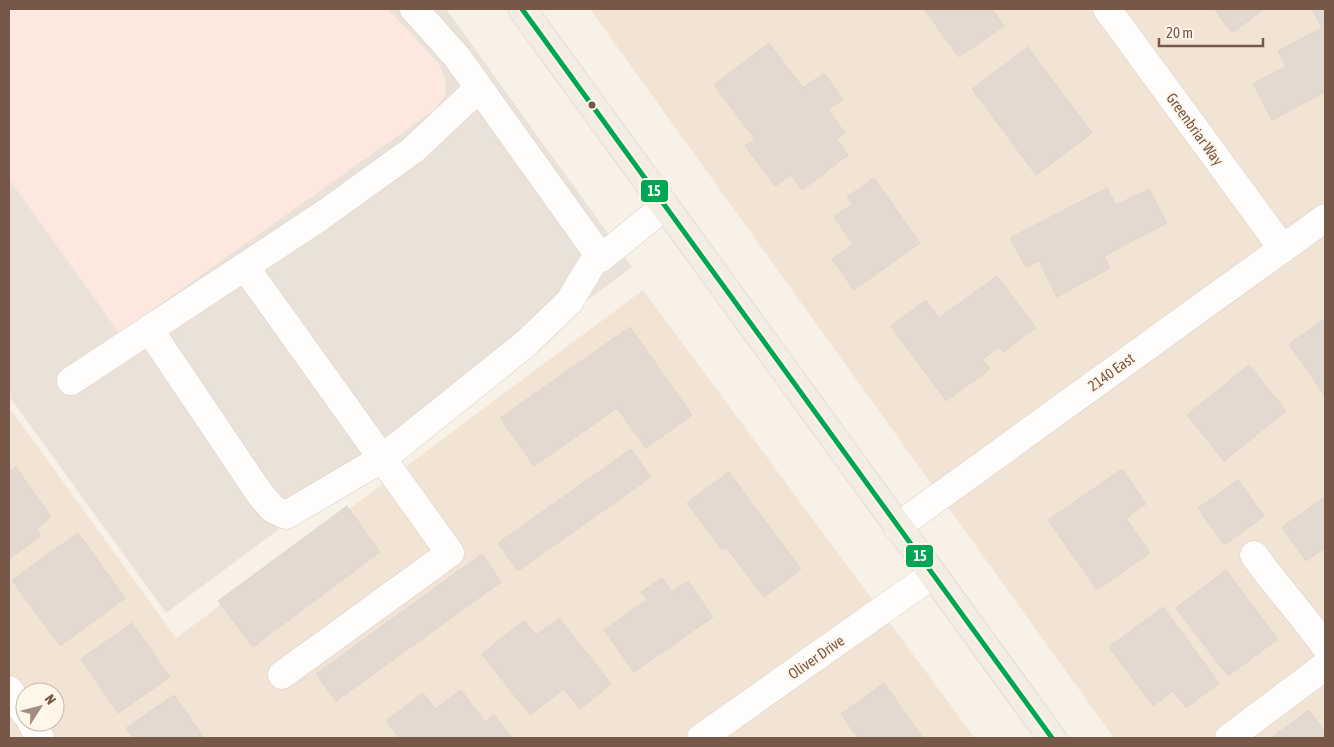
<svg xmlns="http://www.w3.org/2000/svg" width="1334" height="747" viewBox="0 0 1334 747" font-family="'Asap Condensed',sans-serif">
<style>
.residential{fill:#f2e4d5;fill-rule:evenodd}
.commercial{fill:#fce8de}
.industrial{fill:#eae1d9}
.building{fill:#e4d9d0;stroke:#e1d4ca}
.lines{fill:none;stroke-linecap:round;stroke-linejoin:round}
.minor-casing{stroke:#d9cec6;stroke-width:29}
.major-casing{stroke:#d7ccc4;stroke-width:29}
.minor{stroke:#fefdfc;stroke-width:28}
.major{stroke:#f3ede4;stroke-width:28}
.bus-1-casing{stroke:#fff6ea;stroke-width:9}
.bus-1{stroke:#00a651;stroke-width:5}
.bus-dot{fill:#775747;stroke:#fff6ea;stroke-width:2}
.labels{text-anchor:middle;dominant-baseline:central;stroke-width:4;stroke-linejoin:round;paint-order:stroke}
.street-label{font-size:15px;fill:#775747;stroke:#fff6ea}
.line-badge{stroke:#fff6ea;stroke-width:2}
.badge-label{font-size:14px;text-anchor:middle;font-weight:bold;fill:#fff}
</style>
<rect width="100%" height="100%" fill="#f8f1e8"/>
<path class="residential" d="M 590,9 L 1325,9 L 1325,738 L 1114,738 Z
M 643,290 L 975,738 L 9,738 L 9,407 L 176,638 ZM 25,692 L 55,692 L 55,722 L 25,722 Z"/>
<path class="commercial" d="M 9,9 L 388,9 L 439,64 L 446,82 L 445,96 L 434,110 L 118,333 L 9,179 Z"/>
<path class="industrial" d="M 388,9 L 446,9 L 632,267 L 166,613 L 9,396 L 9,179 L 119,333 L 434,110 L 445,96 L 446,82 L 439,64 Z"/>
<path class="building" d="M 924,9 L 992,9 L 1004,26 L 959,57 Z
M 1214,9 L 1264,9 L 1232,33 Z
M 1312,9 L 1325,9 L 1325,92 L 1272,120 L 1253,84 L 1286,66 L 1278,51 L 1322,28 Z
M 769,43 L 803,88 L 824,73 L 843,99 L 828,110 L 845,133 L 837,139 L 848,155 L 802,190 L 791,175 L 775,186 L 745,146 L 755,139 L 714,85 Z
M 1028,47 L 1092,133 L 1036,175 L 972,89 Z
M 874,178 L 920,243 L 854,290 L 832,259 L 853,244 L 834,217 L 852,204 L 847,197 Z
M 1107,188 L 1116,205 L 1149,189 L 1167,223 L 1104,256 L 1110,268 L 1057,297 L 1039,261 L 1026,267 L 1010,238 Z
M 997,276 L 1036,328 L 1003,352 L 1000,347 L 982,359 L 990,369 L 946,401 L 891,326 L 926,300 L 939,318 Z
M 1325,319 L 1325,396 L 1289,344 Z
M 630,327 L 692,415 L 646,448 L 617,408 L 534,466 L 500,418 Z
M 1249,365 L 1286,411 L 1224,461 L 1187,415 Z
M 631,449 L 651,477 L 518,571 L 498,543 Z
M 16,467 L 51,517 L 36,529 L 41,536 L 9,559 L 9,472 Z
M 1122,469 L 1146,504 L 1126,518 L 1150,553 L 1097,590 L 1048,520 Z
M 729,472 L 801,569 L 764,597 L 726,547 L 722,550 L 687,503 Z
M 1238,480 L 1264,516 L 1224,545 L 1198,508 Z
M 1325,497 L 1325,548 L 1306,561 L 1282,527 Z
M 347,506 L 380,552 L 253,647 L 218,601 Z
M 78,533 L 125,598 L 60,646 L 12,580 Z
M 482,554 L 501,582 L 336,701 L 316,674 Z
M 1226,570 L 1278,639 L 1228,676 L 1176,608 Z
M 662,578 L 672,592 L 688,581 L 713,617 L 634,672 L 604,630 L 647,600 L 641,592 Z
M 1163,607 L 1219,683 L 1186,708 L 1173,691 L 1153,706 L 1109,647 Z
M 559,618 L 611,684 L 580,709 L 564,689 L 530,715 L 482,654 L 524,620 L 536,635 Z
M 132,623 L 170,677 L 118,713 L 81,659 Z
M 884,683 L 923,738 L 858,738 L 841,714 Z
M 461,690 L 485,722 L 494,715 L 512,738 L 399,738 L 386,721 L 423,693 L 435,709 Z
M 174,695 L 204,738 L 133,738 L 126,728 Z
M 1309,710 L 1325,732 L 1325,738 L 1271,738 Z"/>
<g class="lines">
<defs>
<path id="minor" d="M 414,9 L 457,57 L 601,258 L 665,206
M 1107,9 L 1283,249
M 245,267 L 450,553 L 282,675
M 149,329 L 260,494 L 273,509 L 286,515 L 383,458 L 524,345 L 569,302 L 598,254
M 71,381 L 320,217 L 413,150 L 479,88
M 897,527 L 1325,218
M 1254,555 C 1277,587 1303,615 1325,646
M 9,690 L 25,713
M 31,722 L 40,738
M 701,738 L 932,575
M 1229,738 L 1325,666"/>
<path id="major" d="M 522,9 L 1052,738"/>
</defs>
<use href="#minor" class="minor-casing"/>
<use href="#major" class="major-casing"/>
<use href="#minor" class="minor"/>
<use href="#major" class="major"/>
<defs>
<path id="bus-1" d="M 522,9 L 1052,738"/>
</defs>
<use href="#bus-1" class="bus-1-casing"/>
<use href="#bus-1" class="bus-1"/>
</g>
<circle class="bus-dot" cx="592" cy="105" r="4.5"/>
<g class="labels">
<g class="street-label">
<text transform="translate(1195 129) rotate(54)">Greenbriar Way</text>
<text transform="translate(1111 372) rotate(-36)">2140 East</text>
<text transform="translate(816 657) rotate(-35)">Oliver Drive</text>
</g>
</g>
<g class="line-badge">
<rect x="640" y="179" width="29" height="24" rx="5" fill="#00a651"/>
<rect x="905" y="544" width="29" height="24" rx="5" fill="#00a651"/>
</g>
<g class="badge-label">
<text x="654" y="196">15</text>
<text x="920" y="561">15</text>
</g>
<rect width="1334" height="747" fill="none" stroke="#775747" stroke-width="20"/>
<g transform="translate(40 707) rotate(54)"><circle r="24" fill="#fff6ea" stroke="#c9b6a9"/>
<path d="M0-4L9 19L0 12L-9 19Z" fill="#a48d7f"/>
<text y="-8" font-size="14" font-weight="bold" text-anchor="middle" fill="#775747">N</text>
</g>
<path d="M1159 38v8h104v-8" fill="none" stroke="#775747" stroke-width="2.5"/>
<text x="1166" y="38" font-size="15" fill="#775747" stroke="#fff6ea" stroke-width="4" paint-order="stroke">20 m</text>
</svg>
